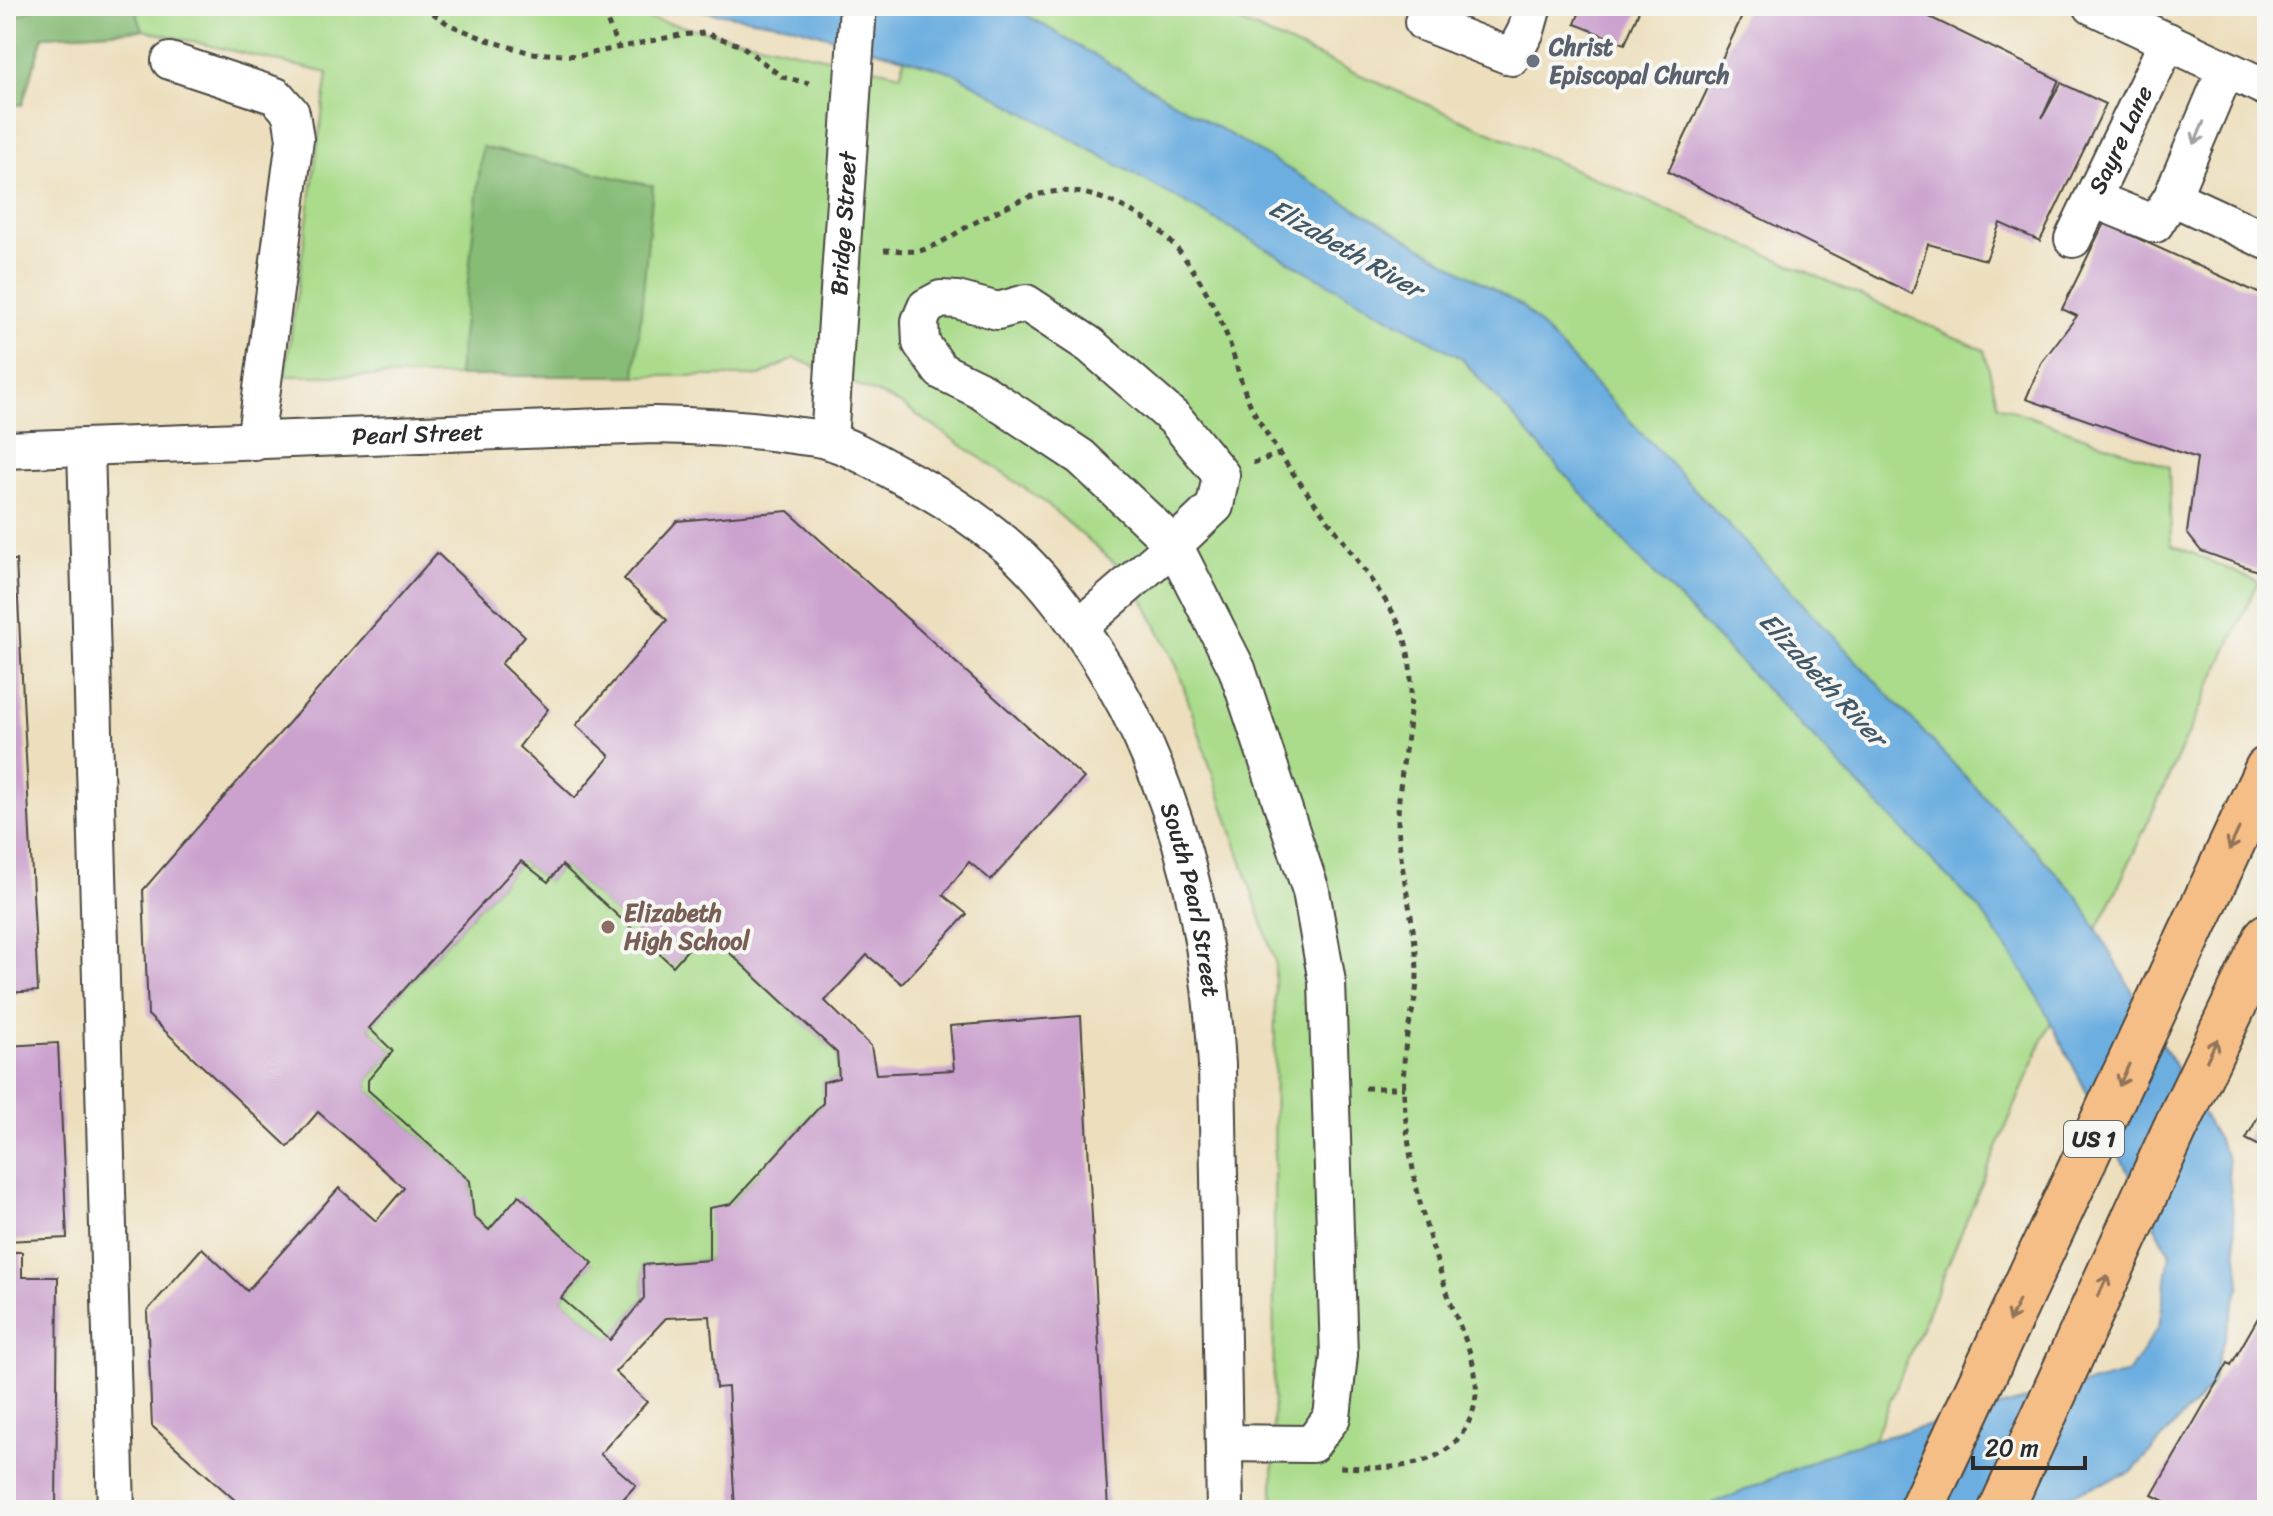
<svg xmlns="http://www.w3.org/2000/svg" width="2273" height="1516" viewBox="0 0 2273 1516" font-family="Sriracha,sans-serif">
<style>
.green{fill:#aadc8b;stroke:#6a845b;stroke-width:2}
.forest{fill:#87bc77;stroke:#597451;stroke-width:2}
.water{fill:#6caee0;stroke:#4c6c86;stroke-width:2}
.building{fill:#cba2ce;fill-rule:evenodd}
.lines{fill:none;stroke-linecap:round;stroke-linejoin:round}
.minor-casing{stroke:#484641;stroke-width:40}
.highway-casing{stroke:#484641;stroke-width:48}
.path{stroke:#484641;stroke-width:5;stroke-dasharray:6 6;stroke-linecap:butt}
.minor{stroke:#fff;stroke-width:36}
.highway{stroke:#f6be87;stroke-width:44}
.oneway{stroke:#a0a0a0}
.oneway2{stroke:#907459}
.worship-dot{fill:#6b7280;stroke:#f6f6f2;stroke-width:3}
.education-dot{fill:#8d6e63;stroke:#f6f6f2;stroke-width:3}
.labels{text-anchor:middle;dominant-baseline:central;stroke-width:8;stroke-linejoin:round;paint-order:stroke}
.shield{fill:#f6f6f2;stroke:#686867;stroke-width:2}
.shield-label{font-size:22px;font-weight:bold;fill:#2b2b2b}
.worship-label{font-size:24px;font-weight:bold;fill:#5b616d;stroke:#f6f6f2;text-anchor:start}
.street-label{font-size:24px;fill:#2b2b2b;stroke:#f6f6f2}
.education-label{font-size:24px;font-weight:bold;fill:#785e54;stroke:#f6f6f2;text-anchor:start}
.water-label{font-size:26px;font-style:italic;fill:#42596a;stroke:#f6f6f2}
</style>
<rect width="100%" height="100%" fill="#f6f6f2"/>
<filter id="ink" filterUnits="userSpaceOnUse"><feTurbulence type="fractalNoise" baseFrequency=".0125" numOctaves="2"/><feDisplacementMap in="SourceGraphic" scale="16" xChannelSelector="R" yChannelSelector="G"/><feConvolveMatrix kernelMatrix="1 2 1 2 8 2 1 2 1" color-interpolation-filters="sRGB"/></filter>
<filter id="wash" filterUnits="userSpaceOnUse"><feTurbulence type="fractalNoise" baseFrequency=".006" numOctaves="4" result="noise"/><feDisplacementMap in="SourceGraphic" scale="32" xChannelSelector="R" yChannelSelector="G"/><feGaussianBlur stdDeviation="1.8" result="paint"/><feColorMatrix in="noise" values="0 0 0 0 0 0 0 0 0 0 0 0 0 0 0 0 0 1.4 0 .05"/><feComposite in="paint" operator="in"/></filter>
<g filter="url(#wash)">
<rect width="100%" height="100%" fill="#eddfbd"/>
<path class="green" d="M 6,6 L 591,6 L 901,74 L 915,6 L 1204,6 L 1984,350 L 1998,405 L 2169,467 L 2171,544 L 2258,582 L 2118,887 L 2047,1030 L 1844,1510 L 1273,1510 L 1275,961 L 1176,664 L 1133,579 L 1042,500 L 901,404 L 795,358 L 760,376 L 285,376 L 328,73 L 143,30 L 43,36 L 22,105 L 6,104 Z
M 521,861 L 548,882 L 562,865 L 673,965 L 705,930 L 837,1053 L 839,1078 L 823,1082 L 823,1103 L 731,1204 L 709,1260 L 643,1266 L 644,1298 L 610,1340 L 561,1298 L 592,1263 L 489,1230 L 474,1217 L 470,1181 L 368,1090 L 368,1080 L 393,1051 L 369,1028 Z"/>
<path class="forest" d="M 38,6 L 134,6 L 143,30 L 43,36 L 22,105 L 6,104 L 6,22 Z
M 482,147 L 653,186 L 635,376 L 458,376 Z"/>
<path class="water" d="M 673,6 L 1011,6 L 1522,306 L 2077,895 L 2227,1156 L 2240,1284 L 2210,1387 L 2131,1473 L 2066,1496 L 2001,1510 L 1699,1510 L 1843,1448 L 2128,1373 L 2159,1327 L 2170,1254 L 2031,984 L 1981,911 L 1639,558 L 1461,358 L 952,72 L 789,25 Z"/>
<g id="blocks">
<path class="building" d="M 1582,6 L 1641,6 L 1625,44 L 1575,24 Z
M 1747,6 L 1907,6 L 2059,80 L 2042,118 L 2061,83 L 2106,104 L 2040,241 L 2000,223 L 1986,260 L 1928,244 L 1912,294 L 1668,172 Z
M 2104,223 L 2267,297 L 2267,553 L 2260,572 L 2201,551 L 2187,533 L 2197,458 L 2026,399 L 2041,363 L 2077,316 L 2062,309 Z
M 788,511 L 1084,778 L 991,880 L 969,862 L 943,895 L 967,914 L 902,984 L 867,955 L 825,1001 L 871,1046 L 876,1074 L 954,1070 L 950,1026 L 1081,1016 L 1108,1510 L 735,1510 L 728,1387 L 716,1388 L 710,1316 L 666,1318 L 615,1372 L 647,1402 L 600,1454 L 636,1485 L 613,1510 L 246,1510 L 152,1426 L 147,1311 L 202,1248 L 247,1291 L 339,1188 L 376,1221 L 404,1188 L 318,1112 L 288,1147 L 148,1015 L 143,890 L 437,553 L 525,636 L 501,664 L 548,709 L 519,747 L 575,798 L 610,756 L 576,725 L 667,620 L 624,579 L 677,521 ZM 521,861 L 548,882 L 562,865 L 673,966 L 705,930 L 837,1053 L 839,1078 L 823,1082 L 823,1103 L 731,1204 L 709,1208 L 709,1260 L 643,1265 L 644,1298 L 610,1340 L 561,1298 L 593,1263 L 519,1195 L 489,1230 L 474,1217 L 470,1181 L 368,1090 L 368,1080 L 393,1051 L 369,1028 Z
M 6,560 L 16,560 L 38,991 L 6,993 Z
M 58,1043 L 67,1238 L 6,1241 L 6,1046 Z
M 2267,1100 L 2267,1150 L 2246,1139 Z
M 6,1252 L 22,1252 L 22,1277 L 58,1277 L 56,1510 L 6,1510 Z
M 2267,1302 L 2267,1510 L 2161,1510 L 2166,1502 L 2152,1495 L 2228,1363 L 2231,1365 Z"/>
</g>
</g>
<g filter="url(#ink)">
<use href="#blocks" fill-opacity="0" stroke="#484641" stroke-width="2"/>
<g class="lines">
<defs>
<g id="minor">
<path d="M 2092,6 L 2267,88"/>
<path d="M 1423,22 L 1512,57 L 1526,31 L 1533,6"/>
<path d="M 170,61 L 276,96 L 291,113 L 295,139 L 255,442"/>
<path d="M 2172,197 L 2267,241"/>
<path d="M 2093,199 L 2155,224 L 2172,197 L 2226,69"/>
<path id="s1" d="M 2073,239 L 2168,41"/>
<path d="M 941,299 L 957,300 L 998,311 L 1026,303 L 1090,345 L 1175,419 L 1221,475 L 1215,506 L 1174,545 L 1081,457 L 978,389 L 941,371 L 921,343 L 920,321 L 926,307 Z"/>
<path id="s2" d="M 829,441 L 858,6"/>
<path d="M 86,448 L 116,1510"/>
<path id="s3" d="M 6,450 L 654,425 C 702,426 746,428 793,435 C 805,437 818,437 829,441 C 854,448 877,463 900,475 C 943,497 984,524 1020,557 C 1049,585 1073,618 1095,652 C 1174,775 1209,920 1217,1065 L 1225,1510"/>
<path d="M 1079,627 L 1174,545 L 1237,669 L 1311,891 L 1327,982 L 1339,1355 L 1332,1417 L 1312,1444 L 1224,1443"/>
</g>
<path id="highway" d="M 1921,1510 L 2267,769
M 2001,1510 L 2175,1129 L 2267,936"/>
</defs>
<use href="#minor" class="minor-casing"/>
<use href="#highway" class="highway-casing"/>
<path class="path" d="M 423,6 L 448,24 L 487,40 L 531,53 L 578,56 L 680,35 L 705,33 L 742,46 L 782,77 L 809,83
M 592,6 L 604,13 L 618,48
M 6,10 L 20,6
M 884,250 C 895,250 908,252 919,251 C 934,248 952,236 965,228 C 1026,195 1059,175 1127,209 C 1177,233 1207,287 1227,336 C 1236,360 1241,387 1253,410 C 1284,468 1329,518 1366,573 C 1381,594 1398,616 1405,640 C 1422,701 1398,760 1398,821 C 1399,873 1417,924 1417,976 C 1417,997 1411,1015 1407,1035 C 1402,1065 1403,1100 1407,1130 C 1410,1156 1415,1182 1421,1207 C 1429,1238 1439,1268 1449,1298 C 1462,1336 1486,1373 1472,1414 C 1451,1472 1390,1469 1339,1467
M 1253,463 L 1279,454
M 1365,1088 L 1404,1088"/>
<use href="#minor" class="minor"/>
<use href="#highway" class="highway"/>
</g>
<defs><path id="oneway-shaft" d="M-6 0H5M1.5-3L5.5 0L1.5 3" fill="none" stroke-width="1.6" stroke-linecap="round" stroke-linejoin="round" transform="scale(2)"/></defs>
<use class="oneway" href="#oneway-shaft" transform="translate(2199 133) rotate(113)"/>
<g class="oneway2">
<use href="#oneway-shaft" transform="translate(2234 839) rotate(115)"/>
<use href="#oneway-shaft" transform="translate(2212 1050) rotate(-64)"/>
<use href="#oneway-shaft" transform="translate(2124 1075) rotate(115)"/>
<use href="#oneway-shaft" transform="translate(2103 1286) rotate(-66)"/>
<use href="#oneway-shaft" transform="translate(2014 1311) rotate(115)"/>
</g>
</g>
<circle class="worship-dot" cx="1533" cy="61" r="8"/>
<circle class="education-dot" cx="608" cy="927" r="8"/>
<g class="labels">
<rect class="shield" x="2064" y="1121" width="60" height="36" rx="6"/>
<g class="shield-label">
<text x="2094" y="1139">US 1</text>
</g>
<g class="worship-label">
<text x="1549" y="47">Christ<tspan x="1549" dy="28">Episcopal Church</tspan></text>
</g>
<g class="street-label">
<text stroke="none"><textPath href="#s1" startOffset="110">Sayre Lane</textPath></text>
<text stroke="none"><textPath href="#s2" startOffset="218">Bridge Street</textPath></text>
<text stroke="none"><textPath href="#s3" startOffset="412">Pearl Street</textPath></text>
<text stroke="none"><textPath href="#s3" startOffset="1438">South Pearl Street</textPath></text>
</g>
<g class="education-label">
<text x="624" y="913">Elizabeth<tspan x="624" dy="28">High School</tspan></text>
</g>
<g class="water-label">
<text transform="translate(1346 248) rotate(30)">Elizabeth River</text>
<text transform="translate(1823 679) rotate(47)">Elizabeth River</text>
</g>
</g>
<rect width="2273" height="1516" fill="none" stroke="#f6f6f2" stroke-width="32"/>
<path d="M1973 1456v12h112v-12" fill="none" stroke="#2b2b2b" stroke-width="4"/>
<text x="1985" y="1456" font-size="24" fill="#2b2b2b" stroke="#f6f6f2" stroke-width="6" paint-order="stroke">20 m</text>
</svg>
